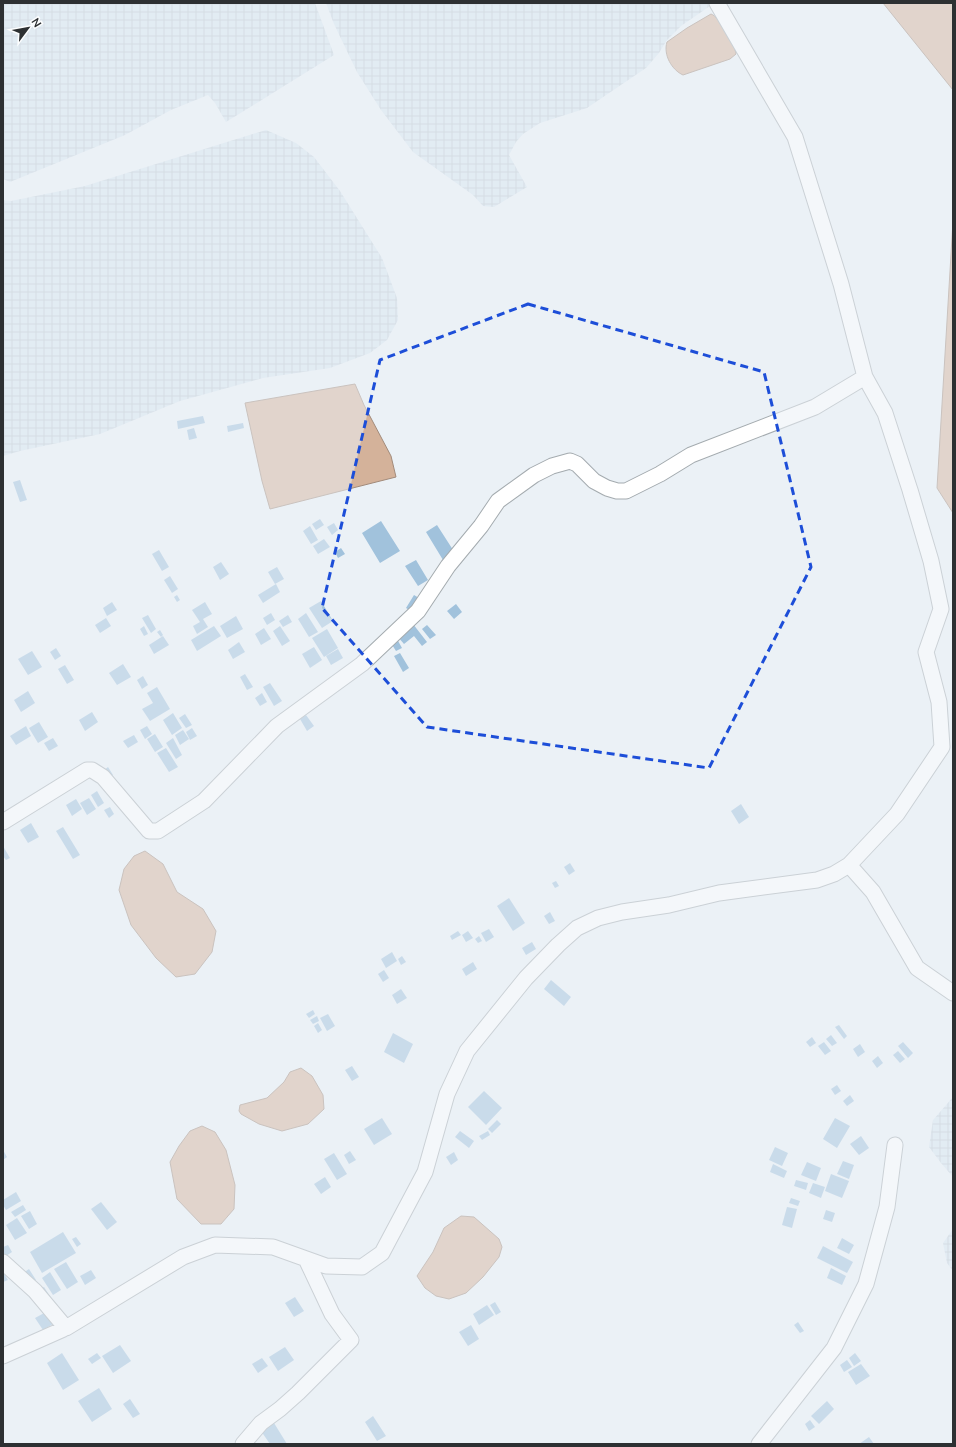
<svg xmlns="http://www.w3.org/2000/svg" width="956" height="1447" viewBox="0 0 956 1447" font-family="'Nunito Sans',sans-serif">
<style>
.industrial{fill:url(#industrial-grid)}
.water{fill:#d4b29a;stroke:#a28b7b}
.building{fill:#a1c2dc}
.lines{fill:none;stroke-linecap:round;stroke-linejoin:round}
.street-casing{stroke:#a4abaf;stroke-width:17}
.street{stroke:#fff;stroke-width:15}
.marked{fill:none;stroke:#1d4ed8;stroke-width:3;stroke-dasharray:8 5;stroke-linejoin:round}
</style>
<defs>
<pattern id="industrial-grid" width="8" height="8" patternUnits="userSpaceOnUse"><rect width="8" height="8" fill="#d8e6f0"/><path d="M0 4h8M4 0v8" fill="none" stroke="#bac6ce"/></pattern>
</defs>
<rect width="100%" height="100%" fill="#ebf1f6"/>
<path class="industrial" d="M 3,3 L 315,3 L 334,55 L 226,122 L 215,103 L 208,95 L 171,110 L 125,135 L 10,182 L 3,179 Z
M 326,3 L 708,3 L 710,6 L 681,26 L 667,40 L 659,53 L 646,68 L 587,108 L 540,123 L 523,134 L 516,142 L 509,155 L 527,187 L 494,207 L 483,206 L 473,195 L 413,152 L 381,110 L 357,72 L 334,24 Z
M 266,130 L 296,143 L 314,157 L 340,191 L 382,258 L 397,298 L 398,320 L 387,340 L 370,353 L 330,368 L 263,378 L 180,401 L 100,434 L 20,451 L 3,456 L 3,200 L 11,201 L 85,186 Z
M 953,1097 L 953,1177 L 941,1163 L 929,1147 L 933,1120 Z
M 953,1229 L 953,1271 L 947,1263 L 943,1243 Z"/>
<path class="water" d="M 883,3 L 953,3 L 953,90 Z
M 711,14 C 719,16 735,45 736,54 L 730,59 L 683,75 C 672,70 663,55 667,42 L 687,28 Z
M 953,221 L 953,513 L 937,488 Z
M 355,384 L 364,405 L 391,456 L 396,477 L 270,509 L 262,481 L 245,403 Z
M 145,851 L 163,864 L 177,892 L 203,909 L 216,931 L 212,952 L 195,974 L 176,977 L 156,958 L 131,925 L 119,890 L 124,869 L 134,856 Z
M 301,1068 L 312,1076 L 323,1095 L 324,1109 L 308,1124 L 282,1131 L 259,1124 L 241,1114 L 239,1111 L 240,1105 L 267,1098 L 284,1082 L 290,1072 Z
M 202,1126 L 215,1132 L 226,1150 L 235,1185 L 234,1209 L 221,1224 L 201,1224 L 177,1199 L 170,1162 L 179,1146 L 190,1131 Z
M 461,1216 L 474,1217 L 499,1239 L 502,1247 L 499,1257 L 483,1277 L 466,1293 L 449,1299 L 436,1296 L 425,1288 L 417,1276 L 433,1252 L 444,1228 Z"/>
<path class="building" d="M 203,416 L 205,423 L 178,429 L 177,421 Z
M 243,423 L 244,428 L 228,432 L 227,426 Z
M 194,428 L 197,438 L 189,440 L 187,430 Z
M 20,480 L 27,500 L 20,502 L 13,482 Z
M 320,519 L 324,525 L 316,530 L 312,524 Z
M 381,521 L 400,551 L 380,563 L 362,533 Z
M 334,523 L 338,530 L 332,535 L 327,527 Z
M 437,525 L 455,553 L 443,560 L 426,532 Z
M 310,526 L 318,540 L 311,544 L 303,531 Z
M 324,539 L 330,547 L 318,554 L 313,546 Z
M 341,548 L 345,554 L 338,558 L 335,552 Z
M 159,550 L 169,567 L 162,571 L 152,554 Z
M 416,560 L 428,580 L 418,586 L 405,566 Z
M 221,562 L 229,574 L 220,580 L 213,567 Z
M 277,567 L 284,579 L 275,584 L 268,572 Z
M 170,576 L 178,589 L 172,593 L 164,580 Z
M 276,584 L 280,592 L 263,603 L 258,595 Z
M 177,595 L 180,600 L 177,602 L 174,597 Z
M 414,595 L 419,598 L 411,611 L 406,608 Z
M 321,601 L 333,621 L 322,628 L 309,608 Z
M 112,602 L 117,610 L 107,616 L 103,608 Z
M 205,602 L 212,614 L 203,619 L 208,627 L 197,634 L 193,626 L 200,622 L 192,610 Z
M 456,604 L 462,612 L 454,619 L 447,611 Z
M 271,613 L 275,620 L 267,625 L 263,618 Z
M 306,613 L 318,632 L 309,637 L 298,619 Z
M 148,615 L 156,629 L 151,633 L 142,618 Z
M 288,615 L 292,622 L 283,627 L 279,621 Z
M 236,616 L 243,629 L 227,638 L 220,626 Z
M 106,618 L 111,626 L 100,633 L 95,625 Z
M 413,624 L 427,642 L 422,646 L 414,636 L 404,644 L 398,637 Z
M 427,625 L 436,635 L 430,639 L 422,629 Z
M 144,626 L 148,634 L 144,636 L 140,629 Z
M 214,626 L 221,636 L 197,651 L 191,640 Z
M 280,626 L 290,641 L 282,646 L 273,631 Z
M 264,628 L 271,639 L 261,645 L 255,634 Z
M 327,629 L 338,648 L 324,657 L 312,638 Z
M 160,630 L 163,635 L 161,637 L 157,632 Z
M 163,636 L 169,645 L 154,654 L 149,645 Z
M 397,639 L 402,648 L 396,651 L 391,643 Z
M 239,642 L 245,652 L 233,659 L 228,650 Z
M 314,647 L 322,660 L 310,668 L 302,654 Z
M 56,648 L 61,656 L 55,660 L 50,652 Z
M 338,649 L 343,658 L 331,665 L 326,656 Z
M 32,651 L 42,667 L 28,675 L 18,659 Z
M 400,653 L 409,668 L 403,672 L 394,656 Z
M 123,664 L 131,677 L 117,685 L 109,673 Z
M 65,665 L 74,680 L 67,684 L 58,669 Z
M 245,674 L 253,687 L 247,690 L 240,677 Z
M 143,676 L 148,685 L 142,689 L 137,680 Z
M 270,683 L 282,701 L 274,706 L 263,687 Z
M 157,687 L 170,709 L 150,721 L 142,709 L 153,703 L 147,693 Z
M 28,691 L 35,703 L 21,712 L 14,700 Z
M 262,693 L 267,702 L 260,706 L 255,698 Z
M 92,712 L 98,722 L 85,731 L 79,720 Z
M 173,713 L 182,728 L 172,735 L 163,720 Z
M 185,714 L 192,725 L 186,728 L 179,718 Z
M 306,715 L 314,726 L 307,731 L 300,719 Z
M 39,722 L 48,737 L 38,743 L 29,728 Z
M 26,726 L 31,736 L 16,745 L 10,736 Z
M 147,726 L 152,734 L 145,739 L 140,730 Z
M 192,728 L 197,736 L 190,740 L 186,732 Z
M 183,730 L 189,739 L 180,745 L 175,735 Z
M 155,734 L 163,747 L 155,752 L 147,739 Z
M 134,735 L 138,742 L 128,748 L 123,741 Z
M 53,738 L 58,746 L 49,751 L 44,743 Z
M 173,738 L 182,755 L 176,759 L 166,743 Z
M 166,748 L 178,767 L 169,772 L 157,753 Z
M 108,767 L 113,775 L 107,778 L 103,771 Z
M 97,791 L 104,803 L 98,807 L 91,795 Z
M 89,798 L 96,809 L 87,815 L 80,803 Z
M 76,799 L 82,809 L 72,816 L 66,805 Z
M 741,804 L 749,817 L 739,824 L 731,811 Z
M 110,807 L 114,814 L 109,818 L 104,810 Z
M 31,823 L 39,837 L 28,843 L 20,830 Z
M 63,827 L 80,855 L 73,859 L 56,831 Z
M 3,846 L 10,858 L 6,860 L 3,856 Z
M 570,863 L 575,871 L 569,875 L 564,867 Z
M 556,881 L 559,886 L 555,888 L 552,883 Z
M 509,898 L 525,923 L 513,931 L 497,906 Z
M 550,912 L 555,921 L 549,924 L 544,916 Z
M 489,929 L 494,937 L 486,942 L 481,933 Z
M 458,931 L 461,935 L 452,940 L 450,936 Z
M 468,931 L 473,938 L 466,942 L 462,935 Z
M 479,936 L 482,941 L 478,943 L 475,939 Z
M 532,942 L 536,949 L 526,955 L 522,948 Z
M 392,952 L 397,961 L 386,968 L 381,959 Z
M 402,956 L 406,962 L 401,965 L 398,959 Z
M 473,962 L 477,969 L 466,976 L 462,969 Z
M 384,970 L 389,978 L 383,982 L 378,974 Z
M 551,980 L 571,997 L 564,1006 L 544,989 Z
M 401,989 L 407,998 L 397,1004 L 392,995 Z
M 313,1010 L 315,1014 L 309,1018 L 306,1014 Z
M 328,1014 L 335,1026 L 327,1031 L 320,1018 Z
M 317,1016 L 319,1021 L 313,1024 L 310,1020 Z
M 318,1023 L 322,1030 L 318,1033 L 314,1026 Z
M 839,1025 L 847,1036 L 844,1039 L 835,1027 Z
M 393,1033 L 413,1044 L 404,1063 L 384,1052 Z
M 831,1035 L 837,1043 L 832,1046 L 826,1039 Z
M 812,1037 L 816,1043 L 810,1047 L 806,1042 Z
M 824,1042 L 831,1051 L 825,1055 L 818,1046 Z
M 903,1042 L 913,1053 L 908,1058 L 898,1046 Z
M 860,1044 L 865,1052 L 858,1057 L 853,1049 Z
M 898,1051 L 905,1059 L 900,1063 L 893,1055 Z
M 878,1056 L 883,1063 L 877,1068 L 872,1061 Z
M 352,1066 L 359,1077 L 352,1081 L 345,1070 Z
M 837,1085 L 841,1091 L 835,1095 L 831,1089 Z
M 484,1091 L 502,1108 L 486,1125 L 468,1107 Z
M 850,1095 L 854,1101 L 847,1106 L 843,1101 Z
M 382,1118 L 392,1134 L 374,1145 L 364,1129 Z
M 835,1118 L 850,1126 L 837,1148 L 823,1139 Z
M 497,1120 L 501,1124 L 492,1133 L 488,1129 Z
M 460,1131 L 474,1141 L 469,1148 L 455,1137 Z
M 488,1131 L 490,1135 L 482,1140 L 479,1136 Z
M 861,1136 L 869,1148 L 859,1155 L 850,1144 Z
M 775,1147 L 788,1153 L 782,1166 L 769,1160 Z
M 3,1150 L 7,1157 L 3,1160 Z
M 350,1151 L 356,1160 L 349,1164 L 344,1155 Z
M 454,1152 L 458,1160 L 451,1165 L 446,1157 Z
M 334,1153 L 347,1174 L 337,1180 L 324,1159 Z
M 843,1161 L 854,1165 L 849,1179 L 837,1174 Z
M 807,1162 L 821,1168 L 816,1181 L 801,1175 Z
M 773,1164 L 787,1171 L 784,1178 L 770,1172 Z
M 831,1174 L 849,1181 L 842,1198 L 825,1191 Z
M 325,1177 L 331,1187 L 321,1194 L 314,1184 Z
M 796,1180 L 808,1183 L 806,1190 L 794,1186 Z
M 813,1183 L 825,1187 L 821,1198 L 809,1193 Z
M 16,1192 L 21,1201 L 6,1210 L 3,1205 L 3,1200 Z
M 791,1198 L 800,1201 L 798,1206 L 789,1203 Z
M 101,1202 L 117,1222 L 107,1230 L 91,1209 Z
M 23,1205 L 26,1210 L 15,1217 L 11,1212 Z
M 787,1207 L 797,1209 L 792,1228 L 782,1225 Z
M 826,1210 L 835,1213 L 832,1222 L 823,1219 Z
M 30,1211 L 37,1224 L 29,1229 L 21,1216 Z
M 17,1218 L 27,1233 L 15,1240 L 6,1225 Z
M 63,1232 L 76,1253 L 42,1273 L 30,1252 Z
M 76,1237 L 81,1244 L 77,1247 L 72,1239 Z
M 842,1238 L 854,1245 L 849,1254 L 837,1248 Z
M 8,1245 L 12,1252 L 3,1258 L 3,1247 Z
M 823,1246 L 853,1262 L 847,1273 L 817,1258 Z
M 66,1262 L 78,1282 L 67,1289 L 54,1269 Z
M 831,1268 L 846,1276 L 842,1285 L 827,1278 Z
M 29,1269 L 36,1280 L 30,1284 L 23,1273 Z
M 91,1270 L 96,1278 L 85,1285 L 80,1276 Z
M 3,1272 L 8,1280 L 3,1282 Z
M 50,1272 L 61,1290 L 53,1295 L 42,1278 Z
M 44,1287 L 53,1301 L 38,1290 Z
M 295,1297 L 304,1311 L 294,1317 L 285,1303 Z
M 495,1302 L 501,1312 L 496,1315 L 490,1305 Z
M 487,1305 L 494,1315 L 479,1325 L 473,1314 Z
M 46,1312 L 53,1324 L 43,1330 L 35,1318 Z
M 798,1322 L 804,1331 L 800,1333 L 794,1325 Z
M 471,1325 L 479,1339 L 468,1346 L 459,1332 Z
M 120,1345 L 131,1361 L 113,1373 L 102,1356 Z
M 285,1347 L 294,1360 L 278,1371 L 269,1357 Z
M 62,1353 L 79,1380 L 63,1390 L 47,1363 Z
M 97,1353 L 101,1358 L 92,1364 L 88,1359 Z
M 855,1353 L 861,1361 L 854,1366 L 849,1358 Z
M 262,1358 L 268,1366 L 258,1373 L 252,1364 Z
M 847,1360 L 852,1367 L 844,1372 L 840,1365 Z
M 861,1364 L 870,1376 L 856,1385 L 848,1372 Z
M 99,1388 L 112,1409 L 92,1422 L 78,1401 Z
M 130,1399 L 140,1414 L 133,1418 L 123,1404 Z
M 827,1401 L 834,1409 L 819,1424 L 811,1416 Z
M 373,1416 L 386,1436 L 377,1441 L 365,1422 Z
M 810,1420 L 815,1427 L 809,1431 L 805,1424 Z
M 274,1423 L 287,1444 L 270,1444 L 261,1431 Z
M 869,1437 L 874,1444 L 859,1444 Z"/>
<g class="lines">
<defs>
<path id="street" d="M 3,822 L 87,770 L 92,770 L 103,777 L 149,831 L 158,831 L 204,801 L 277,726 L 362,664 L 418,611 L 448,566 L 481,526 L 498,501 L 534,475 L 552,466 L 570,461 L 577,464 L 594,481 L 607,488 L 617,491 L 626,491 L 660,474 L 691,455 L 815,407 L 865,377
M 849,865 L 873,892 L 917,968 L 953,993
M 3,1262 L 35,1291 L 66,1328
M 3,1356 L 66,1328 L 183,1257 L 215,1245 L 273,1247 L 326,1266 L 362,1267 L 382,1253 L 425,1172 L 447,1094 L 467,1051 L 526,978 L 558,945 L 577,928 L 598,918 L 622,912 L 669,905 L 719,893 L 817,880 L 834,874 L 849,865 L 897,814 L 942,747 L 939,702 L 926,652 L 941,609 L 931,561 L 910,490 L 885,413 L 865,377 L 841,284 L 795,137 L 717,3
M 243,1444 L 261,1423 L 280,1409 L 298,1393 L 351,1340 L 332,1314 L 306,1259
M 759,1444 L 834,1348 L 866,1284 L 887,1207 L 895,1145"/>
</defs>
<use href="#street" class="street-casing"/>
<use href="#street" class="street"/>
</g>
<path d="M0 0H956V1447H0ZM 528,304 L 764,372 L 811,567 L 709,768 L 427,727 L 322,608 L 380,360 Z" fill="#ebf1f6" fill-opacity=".55" fill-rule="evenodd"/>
<path class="marked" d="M 528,304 L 764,372 L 811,567 L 709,768 L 427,727 L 322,608 L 380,360 Z"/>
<rect width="956" height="1447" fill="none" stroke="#2d3032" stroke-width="8"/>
<g transform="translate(28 28) rotate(58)" stroke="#fdfeff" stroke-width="3" paint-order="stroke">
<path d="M0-3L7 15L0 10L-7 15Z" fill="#2d3032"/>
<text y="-6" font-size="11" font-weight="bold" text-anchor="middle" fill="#2d3032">N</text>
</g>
</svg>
